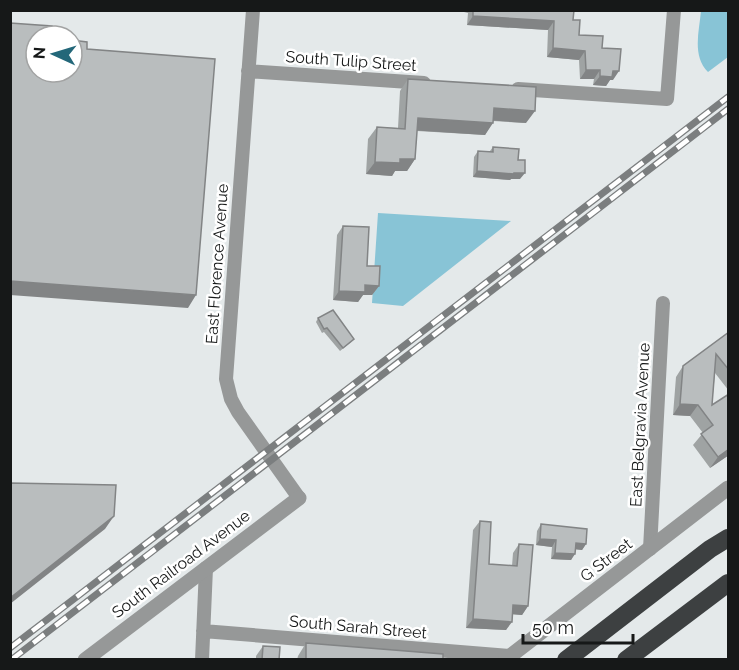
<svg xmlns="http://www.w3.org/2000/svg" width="739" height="670" viewBox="0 0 739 670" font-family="Raleway,sans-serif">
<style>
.green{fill:#88c4d6}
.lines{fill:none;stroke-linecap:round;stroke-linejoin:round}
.minor{stroke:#969898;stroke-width:14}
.tertiary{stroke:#969898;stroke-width:15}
.motorway{stroke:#3d4041;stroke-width:18}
.rail-casing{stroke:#7b7e7f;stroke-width:7}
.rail{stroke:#fff;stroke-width:4.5;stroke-dasharray:14;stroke-linecap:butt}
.wall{fill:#9fa3a3}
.shaded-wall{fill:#828485}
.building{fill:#b9bdbe;stroke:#828485;stroke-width:1.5}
.labels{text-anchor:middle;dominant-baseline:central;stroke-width:5;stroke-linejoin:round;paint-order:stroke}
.street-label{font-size:16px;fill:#161818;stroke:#fff}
</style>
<rect width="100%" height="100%" fill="#e4e9ea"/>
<path class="green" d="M 701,11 L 728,11 L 728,57 L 708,72 C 692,56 699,32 701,11 Z
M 378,213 L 511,221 L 403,306 L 372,303 Z"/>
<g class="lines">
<path class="minor" d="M 253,10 L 226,379 L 231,399 L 238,412 L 299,498
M 248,71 L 424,83
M 518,89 L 667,99 L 674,10
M 650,549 L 663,303
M 203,631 L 510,656
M 202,660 L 206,568"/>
<path class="tertiary" d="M 85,660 L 299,498
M 505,660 L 728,488"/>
<path class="motorway" d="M 566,660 L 710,549 L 728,538
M 626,660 L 728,583"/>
<defs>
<path id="rail" d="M 10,648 L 728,97
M 11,660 L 728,109"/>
</defs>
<use href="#rail" class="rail-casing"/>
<use href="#rail" class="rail"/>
</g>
<path class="wall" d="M 464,10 L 574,10 L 573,20 L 579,35 L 602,48 L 613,80 L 610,80 L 606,86 L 593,85 L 594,79 L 580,79 L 579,60 L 547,57 L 548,30 L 467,25 L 468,13 L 464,12 Z
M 408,79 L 526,123 L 493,121 L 485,135 L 417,131 L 415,159 L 407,171 L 395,171 L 392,176 L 366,174 L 368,139 L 377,127 L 398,128 L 400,91 Z
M 493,147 L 518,160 L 520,179 L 511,179 L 510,180 L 473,177 L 474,157 L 478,151 L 490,151 Z
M 343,226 L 379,286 L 372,295 L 363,295 L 358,302 L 333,300 L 337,235 Z
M 318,318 L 351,342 L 340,351 L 324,332 L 322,333 L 316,322 Z
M 729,332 L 729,391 L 715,373 L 712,405 L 729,394 L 729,455 L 710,468 L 693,445 L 703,433 L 690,416 L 673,415 L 676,377 L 683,366 Z
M 480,521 L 489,564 L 512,566 L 513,553 L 519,544 L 528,606 L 522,615 L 513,614 L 506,630 L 466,628 L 473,530 Z
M 541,524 L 586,544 L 582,550 L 576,549 L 571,560 L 551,559 L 552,547 L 536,545 L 537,531 Z
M 306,643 L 443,660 L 297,660 L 298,656 Z
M 263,646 L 279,660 L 256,660 L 256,656 Z"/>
<path class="shaded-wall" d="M 473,16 L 554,21 L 548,30 L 467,25 Z
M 553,48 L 585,51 L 579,60 L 547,57 Z
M 586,70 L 600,70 L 594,79 L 580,79 Z
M 613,71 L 619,71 L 613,80 L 610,80 L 606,86 L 593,85 L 600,76 Z
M 494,108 L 535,111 L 526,123 L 486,120 Z
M 418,118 L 493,123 L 485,135 L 409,130 Z
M 400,159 L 415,159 L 407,171 L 395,171 L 392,176 L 366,174 L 375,162 Z
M 477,171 L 514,173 L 525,173 L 520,179 L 511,179 L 510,180 L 473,177 Z
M 10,281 L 196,295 L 188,308 L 10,295 Z
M 365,285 L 379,286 L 372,295 L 363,295 L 358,302 L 333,300 L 339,291 Z
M 680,404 L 698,405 L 690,416 L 673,415 Z
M 729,449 L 729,455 L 710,468 L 718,457 Z
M 114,516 L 105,529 L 10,604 L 10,598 Z
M 540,539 L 556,540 L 552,547 L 536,545 Z
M 576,543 L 586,544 L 582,550 L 572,549 Z
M 555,553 L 575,554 L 571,560 L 551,559 Z
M 513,605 L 528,606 L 522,615 L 507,614 Z
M 473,619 L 512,622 L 506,630 L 466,628 Z"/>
<path class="building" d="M 473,10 L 574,10 L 573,20 L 580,20 L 579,35 L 603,36 L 602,48 L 621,49 L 619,71 L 613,71 L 612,77 L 600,76 L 600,70 L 586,70 L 585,51 L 553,48 L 554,21 L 473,16 Z
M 10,23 L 52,26 L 51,36 L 36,36 L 36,72 L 72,72 L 72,40 L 87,42 L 87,49 L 215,59 L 196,295 L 10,281 Z
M 408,79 L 536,87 L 535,111 L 494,108 L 493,123 L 418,118 L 415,159 L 400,159 L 400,163 L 375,162 L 377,127 L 405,129 Z
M 493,147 L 519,149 L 518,160 L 525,160 L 525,173 L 514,173 L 514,174 L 477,171 L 478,151 L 493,152 Z
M 343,226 L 369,227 L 367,266 L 380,266 L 379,286 L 365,285 L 365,292 L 339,291 Z
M 333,310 L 354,339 L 343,348 L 327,328 L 324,329 L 318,318 Z
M 729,332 L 729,370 L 716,354 L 712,405 L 729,394 L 729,449 L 718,457 L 701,434 L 713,425 L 698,405 L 680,404 L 683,366 Z
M 10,483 L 116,485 L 114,516 L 10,598 Z
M 480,521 L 491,522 L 489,564 L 517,566 L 519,544 L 533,545 L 528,606 L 513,605 L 512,622 L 473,619 Z
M 541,524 L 587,529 L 586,544 L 576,543 L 575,554 L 555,553 L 556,540 L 540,539 Z
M 306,643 L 443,654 L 443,660 L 306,660 Z
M 263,646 L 280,647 L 279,660 L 262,660 Z"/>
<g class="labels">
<g class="street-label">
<text transform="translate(351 61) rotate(4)">South Tulip Street</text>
<text transform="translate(217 264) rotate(-86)">East Florence Avenue</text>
<text transform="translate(640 425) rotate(-87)">East Belgravia Avenue</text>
<text transform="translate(606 560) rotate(-37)">G Street</text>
<text transform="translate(181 564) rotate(-37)">South Railroad Avenue</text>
<text transform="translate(358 627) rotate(5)">South Sarah Street</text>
</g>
</g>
<rect width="739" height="670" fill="none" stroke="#161818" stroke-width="24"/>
<g transform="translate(54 54) rotate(274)"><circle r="28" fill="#ffffff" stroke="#a2a3a3" stroke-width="1.5"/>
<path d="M0-4.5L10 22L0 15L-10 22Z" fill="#236779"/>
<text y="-9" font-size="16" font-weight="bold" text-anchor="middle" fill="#161818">N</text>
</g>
<path d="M523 634v9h110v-9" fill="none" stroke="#161818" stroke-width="3"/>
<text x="532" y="634" font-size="18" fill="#161818" stroke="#ffffff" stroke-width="4.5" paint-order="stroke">50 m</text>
</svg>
